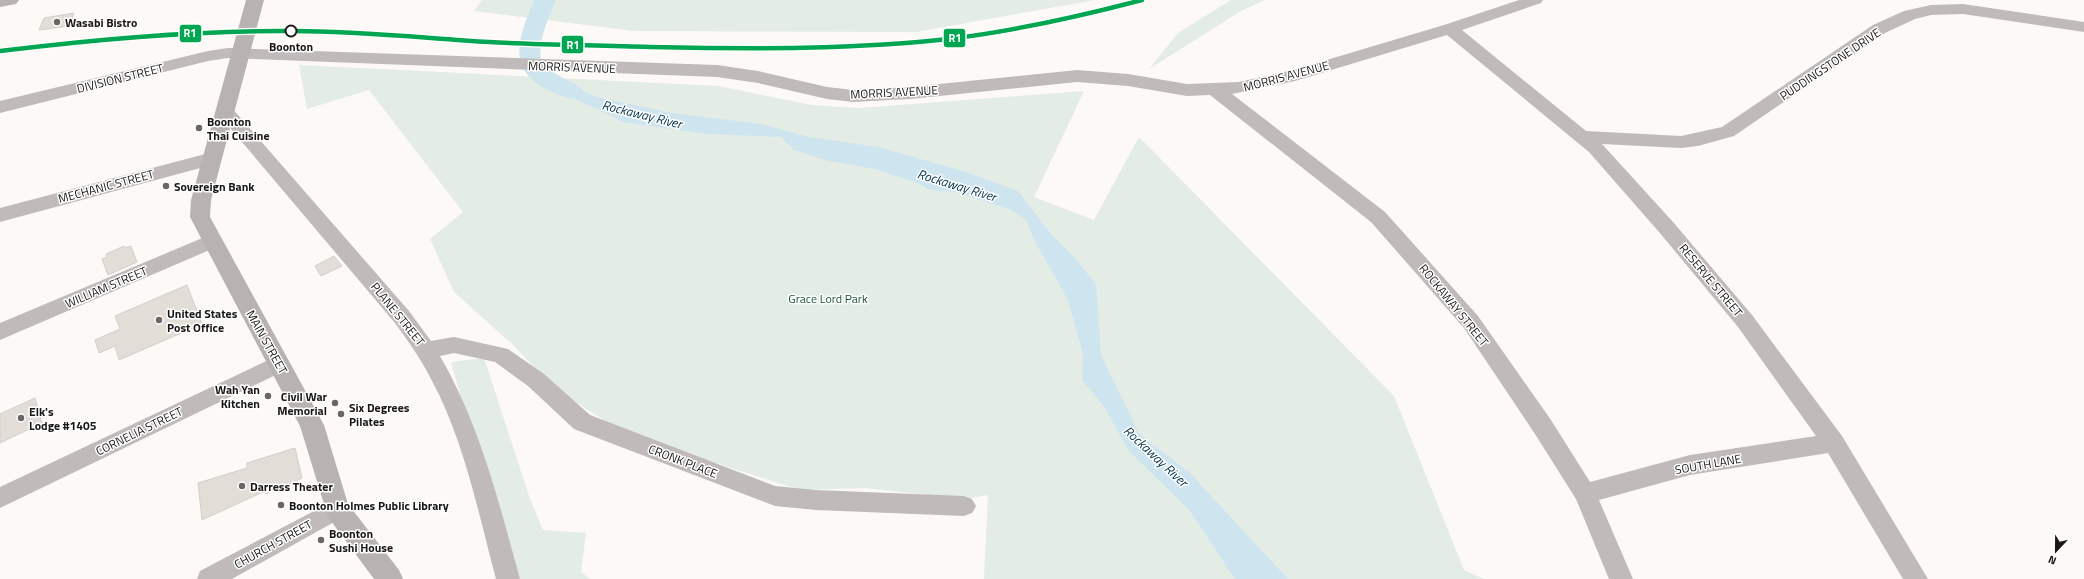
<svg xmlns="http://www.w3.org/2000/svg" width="2084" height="579" viewBox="0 0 2084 579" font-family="'Titillium Web',sans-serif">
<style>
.green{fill:#e3ece5}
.water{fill:#cee5f0}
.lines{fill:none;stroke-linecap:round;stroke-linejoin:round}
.river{fill:#cee5f0;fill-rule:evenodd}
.building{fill:#e3ddd8;stroke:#d1cfcd}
.minor{fill:#c0bbba;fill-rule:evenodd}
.major{fill:#b8b3b1;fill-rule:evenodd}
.rail-1-casing{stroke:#fff;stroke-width:7}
.rail-1{stroke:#00a651;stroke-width:4.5}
.poi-dot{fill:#686765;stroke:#fff;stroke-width:1.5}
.stop-dot{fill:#fff;stroke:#191817;stroke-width:2}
.labels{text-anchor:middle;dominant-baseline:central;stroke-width:3;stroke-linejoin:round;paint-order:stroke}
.poi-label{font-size:12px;font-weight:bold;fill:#191817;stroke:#fff;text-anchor:start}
.stop-label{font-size:12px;font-weight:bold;fill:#191817;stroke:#fff}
.street-label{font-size:12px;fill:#191817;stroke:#fff}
.park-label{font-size:12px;fill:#1d553a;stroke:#fff}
.water-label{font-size:13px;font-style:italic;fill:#003244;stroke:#fff}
.line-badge{stroke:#fff;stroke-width:1.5}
.badge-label{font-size:11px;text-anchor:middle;font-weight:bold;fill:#fff}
</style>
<rect width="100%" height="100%" fill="#fcf9f7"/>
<path class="green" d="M 482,0 L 1095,0 L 916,32 L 634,31 L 474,11 Z
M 1231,0 L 1265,0 L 1241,11 L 1149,69 L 1178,33 Z
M 299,65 L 718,86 L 812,105 L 859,108 L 1084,91 L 1034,197 L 1094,220 L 1139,137 L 1394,396 L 1464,570 L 1484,579 L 984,579 L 988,495 L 965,499 L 865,488 L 800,490 L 626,434 L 555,389 L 512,344 L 454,292 L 430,239 L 463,212 L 369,90 L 307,109 Z
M 484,358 L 530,499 L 543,530 L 586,533 L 581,572 L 590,579 L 513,579 L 451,362 Z"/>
<path class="water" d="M 530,75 L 557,76 L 569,85 L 597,97 L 672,113 L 761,124 L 809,137 L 878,147 L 963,171 L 1018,191 L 1052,235 L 1077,260 L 1096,285 L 1101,355 L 1138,431 L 1149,442 L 1189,472 L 1288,579 L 1235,579 L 1190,511 L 1129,451 L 1103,405 L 1082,380 L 1083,354 L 1068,300 L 1034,240 L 1026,220 L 1011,210 L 959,193 L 927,189 L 920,184 L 875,169 L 825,160 L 794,150 L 781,137 L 707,134 L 622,122 L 604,112 L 554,90 Z"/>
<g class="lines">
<path class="river" d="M 534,0 L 556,0 C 550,15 534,48 543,63 C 547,69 555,73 561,77 C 569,82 578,83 584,92 L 580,98 C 568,101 560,95 548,90 C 504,68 520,36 534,0 Z"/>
</g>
<path class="building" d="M 74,13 L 69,26 L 39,30 L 44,18 Z
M 124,246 L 125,248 L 131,246 L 137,262 L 108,275 L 102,259 L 107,257 L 106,254 Z
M 334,256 L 342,266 L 321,276 L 315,266 Z
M 187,285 L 202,324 L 119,360 L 115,346 L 99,353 L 95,340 L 120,329 L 115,316 Z
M 35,398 L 42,423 L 0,443 L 0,414 Z
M 295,448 L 302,478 L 277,490 L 275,488 L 266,494 L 265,491 L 202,520 L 198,483 L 247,468 L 247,463 Z"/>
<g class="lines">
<path class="minor" d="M 1519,0 L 1543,0 L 1541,3 L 1462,30 L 1586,131 L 1681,136 L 1722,127 L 1873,25 L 1904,11 L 1931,5 L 1963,4 L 2084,22 L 2084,32 L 1963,14 L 1931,15 L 1915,19 L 1885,33 L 1734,136 L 1698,146 L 1681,148 L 1602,144 L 1673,222 L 1752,315 L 1842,436 L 1928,579 L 1903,579 L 1828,453 L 1690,475 L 1599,500 L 1633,579 L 1609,579 L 1576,499 L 1535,434 L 1464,328 L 1371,222 L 1210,95 L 1187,96 L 1128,86 L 1077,82 L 910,99 L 853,102 L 827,99 L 758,83 L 717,77 L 228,58 L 208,61 L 0,113 L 0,101 L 208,51 L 228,48 L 717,65 L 758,71 L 827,87 L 853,90 L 910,87 L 1077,70 L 1128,74 L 1187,84 L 1239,82 L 1293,70 L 1444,25 ZM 1447,35 L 1589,152 L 1659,232 L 1738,327 L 1816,436 L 1690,455 L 1590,482 L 1551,420 L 1478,316 L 1385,212 L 1232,94 L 1295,81 Z
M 226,106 L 232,108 L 409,311 L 431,341 L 454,337 L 508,349 L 544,374 L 590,415 L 775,486 L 816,490 L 964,496 L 972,499 L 976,506 L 972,513 L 964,516 L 816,510 L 775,506 L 574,429 L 528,386 L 495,362 L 454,353 L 440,356 C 480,425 499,503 520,579 L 496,579 C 478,512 464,440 431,379 C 421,359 408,341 395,323 L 220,116 L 217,112 L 220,108 Z
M 213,152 L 219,153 L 222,158 L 219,163 L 0,222 L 0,208 Z
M 212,234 L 219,236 L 222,241 L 219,246 L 0,340 L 0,323 Z
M 279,355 L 286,358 L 290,364 L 286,370 L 0,508 L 0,487 Z
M 337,499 L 345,502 L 349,509 L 345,516 L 232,579 L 197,579 L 200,571 Z"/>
<path class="major" d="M 0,0 L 19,0 L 16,4 L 0,7 Z
M 246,0 L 264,0 L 211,200 L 210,217 L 324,425 L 348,504 L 399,570 L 403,579 L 374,579 L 328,517 L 300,426 L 190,217 L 191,200 Z"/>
<defs>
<path id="rail-1" d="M 0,51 C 97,39 195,30 293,31 C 359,31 424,38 489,42 C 543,45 597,45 650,47 C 752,49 855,50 956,38 C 1019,30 1081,16 1142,0"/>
</defs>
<use href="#rail-1" class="rail-1-casing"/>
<use href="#rail-1" class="rail-1"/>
</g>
<g class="poi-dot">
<circle cx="57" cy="22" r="4"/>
<circle cx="199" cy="128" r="4"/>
<circle cx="166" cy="186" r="4"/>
<circle cx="159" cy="320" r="4"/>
<circle cx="268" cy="396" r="4"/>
<circle cx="335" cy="403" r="4"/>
<circle cx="341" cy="414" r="4"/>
<circle cx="21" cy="418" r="4"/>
<circle cx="242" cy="486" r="4"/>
<circle cx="281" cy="505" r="4"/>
<circle cx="321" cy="540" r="4"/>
</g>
<circle class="stop-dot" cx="291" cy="31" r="5.5"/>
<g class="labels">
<g class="poi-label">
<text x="65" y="22">Wasabi Bistro</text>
<text x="207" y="121">Boonton<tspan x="207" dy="14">Thai Cuisine</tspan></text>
<text x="174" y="186">Sovereign Bank</text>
<text x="167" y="313">United States<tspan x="167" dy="14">Post Office</tspan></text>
<text x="260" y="389" text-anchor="end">Wah Yan<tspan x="260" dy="14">Kitchen</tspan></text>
<text x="327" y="396" text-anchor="end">Civil War<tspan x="327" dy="14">Memorial</tspan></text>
<text x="349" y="407">Six Degrees<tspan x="349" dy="14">Pilates</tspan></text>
<text x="29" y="411">Elk's<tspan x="29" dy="14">Lodge #1405</tspan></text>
<text x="250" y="486">Darress Theater</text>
<text x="289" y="505">Boonton Holmes Public Library</text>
<text x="329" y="533">Boonton<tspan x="329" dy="14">Sushi House</tspan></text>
</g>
<g class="stop-label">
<text x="291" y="46">Boonton</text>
</g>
<g class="street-label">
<text transform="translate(1830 64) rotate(-34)">PUDDINGSTONE DRIVE</text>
<text transform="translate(572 67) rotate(2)">MORRIS AVENUE</text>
<text transform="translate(1286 76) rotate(-15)">MORRIS AVENUE</text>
<text transform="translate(120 78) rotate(-14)">DIVISION STREET</text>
<text transform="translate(894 92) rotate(-3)">MORRIS AVENUE</text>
<text transform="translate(106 186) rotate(-15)">MECHANIC STREET</text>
<text transform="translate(1711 280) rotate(50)">RESERVE STREET</text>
<text transform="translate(106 287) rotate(-23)">WILLIAM STREET</text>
<text transform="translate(1454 305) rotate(51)">ROCKAWAY STREET</text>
<text transform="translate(398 314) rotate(51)">PLANE STREET</text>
<text transform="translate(267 342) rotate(61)">MAIN STREET</text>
<text transform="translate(139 431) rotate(-26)">CORNELIA STREET</text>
<text transform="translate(683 461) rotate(21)">CRONK PLACE</text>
<text transform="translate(1708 464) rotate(-10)">SOUTH LANE</text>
<text transform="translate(273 544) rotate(-29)">CHURCH STREET</text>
</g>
<g class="park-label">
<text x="828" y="298">Grace Lord Park</text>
</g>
<g class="water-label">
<text transform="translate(642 114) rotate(14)">Rockaway River</text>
<text transform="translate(957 185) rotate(17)">Rockaway River</text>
<text transform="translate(1156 456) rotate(43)">Rockaway River</text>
</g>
</g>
<g class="line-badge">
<rect x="179" y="24" width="23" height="19" rx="4" fill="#00a651"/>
<rect x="943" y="28" width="23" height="20" rx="4" fill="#00a651"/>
<rect x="561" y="35" width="23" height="19" rx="4" fill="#00a651"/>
</g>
<g class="badge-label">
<text x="190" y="37">R1</text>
<text x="955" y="42">R1</text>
<text x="573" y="49">R1</text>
</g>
<g transform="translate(2056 551) rotate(202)" stroke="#ffffff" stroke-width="3" paint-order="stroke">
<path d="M0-3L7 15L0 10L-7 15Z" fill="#191817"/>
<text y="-6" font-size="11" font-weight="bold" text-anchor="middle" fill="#191817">N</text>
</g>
</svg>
